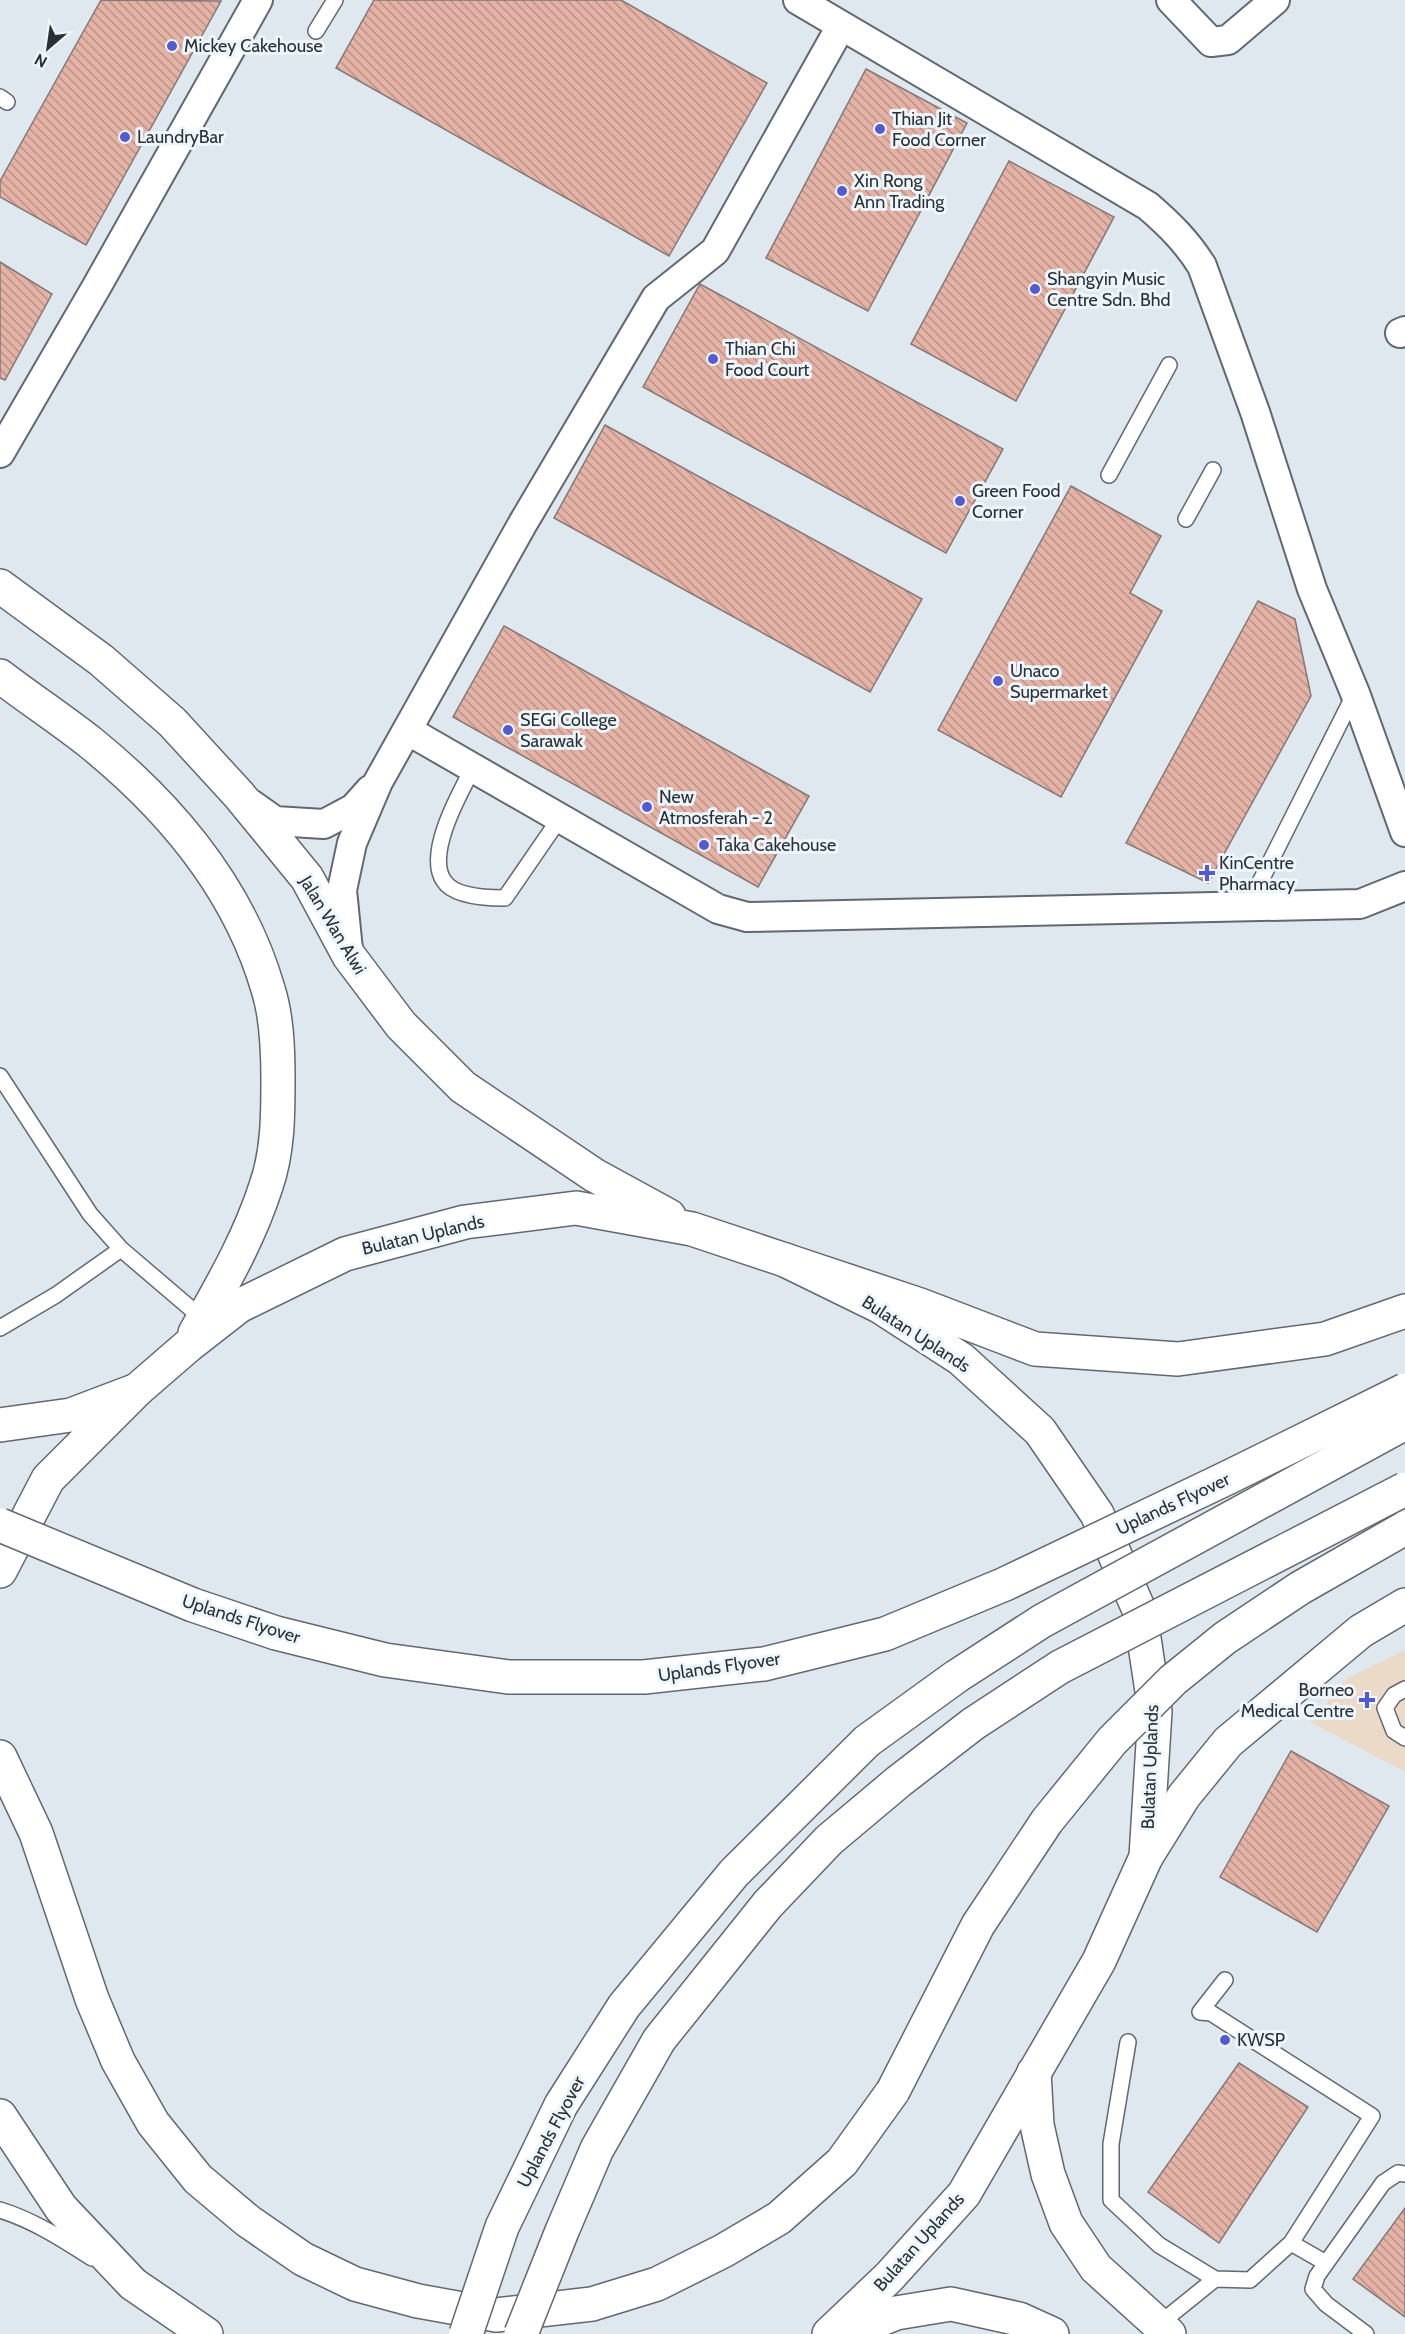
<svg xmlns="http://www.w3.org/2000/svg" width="1405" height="2334" viewBox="0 0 1405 2334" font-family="Cabin,sans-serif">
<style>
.medical{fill:#ecdac9}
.building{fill:url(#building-back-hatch);stroke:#827876;stroke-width:1.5}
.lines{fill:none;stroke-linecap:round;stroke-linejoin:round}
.service-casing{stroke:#62686f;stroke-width:18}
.minor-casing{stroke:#62686f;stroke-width:32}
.secondary-casing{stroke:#62686f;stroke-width:36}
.primary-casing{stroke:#62686f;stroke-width:36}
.trunk-casing{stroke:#62686f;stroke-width:36}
.service{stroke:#fff;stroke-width:15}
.minor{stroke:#fff;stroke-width:28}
.secondary{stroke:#fff;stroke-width:33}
.primary{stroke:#fff;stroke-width:33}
.trunk{stroke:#fff;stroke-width:33}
.primary-bridge-casing{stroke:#62686f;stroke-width:36;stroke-linecap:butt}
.trunk-bridge-casing{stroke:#62686f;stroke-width:36;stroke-linecap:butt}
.primary-bridge{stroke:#fff;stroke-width:33}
.trunk-bridge{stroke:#fff;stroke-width:33}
.poi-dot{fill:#545bd1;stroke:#eef6fd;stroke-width:2}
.labels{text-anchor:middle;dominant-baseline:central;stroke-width:6;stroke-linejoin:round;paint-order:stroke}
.poi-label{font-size:18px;fill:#2d3033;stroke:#eef6fd;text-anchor:start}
.street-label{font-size:18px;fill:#2d3033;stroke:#eef6fd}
</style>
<defs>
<pattern id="building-back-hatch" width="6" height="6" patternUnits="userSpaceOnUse" patternTransform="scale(1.5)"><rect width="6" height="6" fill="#e5b3a6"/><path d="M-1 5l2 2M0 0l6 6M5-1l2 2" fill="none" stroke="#ba9288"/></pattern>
</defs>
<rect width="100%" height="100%" fill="#e0e8ef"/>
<path class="medical" d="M 1405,1650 L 1405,1772 L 1310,1722 L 1347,1678 Z"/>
<path class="building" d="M 101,0 L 221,1 L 86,245 L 0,197 L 0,181 Z
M 374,0 L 621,0 L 767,83 L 669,256 L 336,68 Z
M 866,69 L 967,123 L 868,311 L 766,258 Z
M 1009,161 L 1114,217 L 1016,401 L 911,344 Z
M 0,262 L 52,294 L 5,380 L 0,378 Z
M 700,284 L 1003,449 L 946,553 L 643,387 Z
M 605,425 L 922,599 L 870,692 L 554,518 Z
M 1071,486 L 1161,536 L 1130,593 L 1162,611 L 1061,797 L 938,730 Z
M 1258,601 L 1295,619 L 1311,696 L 1208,883 L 1126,843 Z
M 504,626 L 809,796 L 758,887 L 453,717 Z
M 1291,1751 L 1389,1806 L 1317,1932 L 1220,1877 Z
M 1239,2063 L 1308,2107 L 1219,2243 L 1148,2192 Z
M 1405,2208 L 1405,2317 L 1353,2279 Z"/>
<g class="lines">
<defs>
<path id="service" d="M 316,31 L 335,0
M 0,97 L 7,102
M 1109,475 L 1169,365
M 1186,519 L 1213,470
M 473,768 C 460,793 425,854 444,881 C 454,897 488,898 505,898 L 560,818
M 1248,906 L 1355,693
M 0,1076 L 90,1214 L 121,1249 L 203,1319
M 0,1328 L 56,1295 L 121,1249
M 1405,1689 L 1394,1695 L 1385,1708 L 1394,1731 L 1405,1738
M 1128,2042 L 1111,2144 L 1111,2200 L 1159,2245 L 1215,2279 L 1250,2280 L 1291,2243 L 1372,2116 L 1211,2013 L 1200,2012 L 1225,1980
M 0,2210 C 33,2220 64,2240 92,2258
M 1291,2243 L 1326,2263
M 1158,2325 L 1215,2279
M 1366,2334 L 1326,2304 L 1313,2289 L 1317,2276 L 1383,2183 L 1398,2173 L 1405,2174"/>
<path id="minor" d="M 798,0 L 1148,206 C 1170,225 1187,242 1202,266 L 1255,412 L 1312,589 L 1355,693 L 1405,832
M 1171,0 L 1211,42 L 1228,40 L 1275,0
M 1400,333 L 1405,331
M 0,453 L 97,286 L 258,0
M 407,730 L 718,909 L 747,917 L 1360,904 L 1405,886
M 251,804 L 275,821 L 324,824 L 354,808 L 370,790
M 348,950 L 342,890 L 352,843 L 378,782 L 523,523 L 656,298 L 715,251 L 841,26"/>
<path id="secondary" d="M 1034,2072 L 1037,2125 L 1048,2174 L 1066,2223 L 1096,2268 L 1169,2334
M 845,2334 L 896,2313 L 951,2304 L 1019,2319 L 1052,2334"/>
<path id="primary" d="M 0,586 L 101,660 L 172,722 L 239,795 L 307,878 L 349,956 L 401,1025 L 463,1087 L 594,1175 L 669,1216
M 0,676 C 30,699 62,720 91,743 C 171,808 239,889 268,989 C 277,1017 278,1050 278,1079 C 278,1115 278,1152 266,1186 C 249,1239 222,1285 195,1333
M 0,1571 L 48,1479 L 137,1390 L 189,1345 L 239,1306 L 345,1254 L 465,1222 L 576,1208 L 692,1229 L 785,1260 L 879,1306 L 961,1359 L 1040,1431 L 1097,1514 L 1140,1612 L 1155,1711 L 1146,1857 L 1099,1961 L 964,2194 L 889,2277 L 829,2334
M 0,2116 L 61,2208 L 133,2284 L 206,2334"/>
<path id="trunk" d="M 785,1260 L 920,1305 L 1035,1349 L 1178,1359 L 1325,1339 L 1405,1311
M 0,1425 L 71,1415 L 137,1390
M 0,1757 L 36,1833 L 92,1999 L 118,2061 L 153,2123 L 198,2179 L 248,2221 L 303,2259 L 355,2284 L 418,2301 L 496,2315 L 592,2304 L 657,2284 L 723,2251 L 779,2218 L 842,2162 L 893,2091
M 1146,1857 L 1184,1796 L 1228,1742 L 1361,1631 L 1405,1605"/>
</defs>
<use href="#service" class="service-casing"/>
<use href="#minor" class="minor-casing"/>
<use href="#secondary" class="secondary-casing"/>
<use href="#primary" class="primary-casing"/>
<use href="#trunk" class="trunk-casing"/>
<use href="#service" class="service"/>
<use href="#minor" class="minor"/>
<use href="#secondary" class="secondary"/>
<use href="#primary" class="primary"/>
<use href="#trunk" class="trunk"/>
<defs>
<path id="primary-bridge" d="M 466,2334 L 502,2227 L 561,2105 L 624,2006 L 734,1873 L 867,1741 L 957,1676 L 1042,1621 L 1405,1423
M 521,2334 L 562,2231 L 597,2149 L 659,2040 L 768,1904 L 829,1840 L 898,1782 L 973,1724 L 1060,1667 L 1405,1489"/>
<path id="trunk-bridge" d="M 0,1525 L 193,1605 L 276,1633 L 385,1660 L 508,1677 L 644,1677 L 764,1664 L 885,1634 L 1005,1584 L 1227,1478 L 1405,1390
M 893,2091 L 978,1925 L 1047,1821 L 1112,1741 L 1173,1680 L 1225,1638 L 1300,1588 L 1405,1528"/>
</defs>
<use href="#primary-bridge" class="primary-bridge-casing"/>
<use href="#trunk-bridge" class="trunk-bridge-casing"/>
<use href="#primary-bridge" class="primary-bridge"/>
<use href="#trunk-bridge" class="trunk-bridge"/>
</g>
<g class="poi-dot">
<circle cx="172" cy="46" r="6"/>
<circle cx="880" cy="129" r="6"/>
<circle cx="125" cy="137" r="6"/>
<circle cx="842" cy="191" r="6"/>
<circle cx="1035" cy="289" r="6"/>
<circle cx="713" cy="359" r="6"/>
<circle cx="960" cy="501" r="6"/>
<circle cx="998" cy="681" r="6"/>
<circle cx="508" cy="730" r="6"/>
<circle cx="647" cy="807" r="6"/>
<circle cx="704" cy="845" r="6"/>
<path d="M1204 864h6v6h6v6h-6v6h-6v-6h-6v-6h6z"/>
<path d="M1364 1691h6v6h6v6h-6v6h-6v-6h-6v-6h6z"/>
<circle cx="1225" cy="2040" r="6"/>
</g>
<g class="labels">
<g class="poi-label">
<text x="184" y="46">Mickey Cakehouse</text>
<text x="892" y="119">Thian Jit<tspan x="892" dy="21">Food Corner</tspan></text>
<text x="137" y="137">LaundryBar</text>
<text x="854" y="181">Xin Rong<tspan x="854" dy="21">Ann Trading</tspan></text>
<text x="1047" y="279">Shangyin Music<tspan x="1047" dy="21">Centre Sdn. Bhd</tspan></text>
<text x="725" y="349">Thian Chi<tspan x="725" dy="21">Food Court</tspan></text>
<text x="972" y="491">Green Food<tspan x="972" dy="21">Corner</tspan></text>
<text x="1010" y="671">Unaco<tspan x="1010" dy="21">Supermarket</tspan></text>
<text x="520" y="720">SEGi College<tspan x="520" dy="21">Sarawak</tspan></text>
<text x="659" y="797">New<tspan x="659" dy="21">Atmosferah - 2</tspan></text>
<text x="716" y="845">Taka Cakehouse</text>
<text x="1219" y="863">KinCentre<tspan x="1219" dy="21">Pharmacy</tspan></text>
<text x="1354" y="1690" text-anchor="end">Borneo<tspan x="1354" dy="21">Medical Centre</tspan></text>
<text x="1237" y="2040">KWSP</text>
</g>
<g class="street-label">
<text transform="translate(333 925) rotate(59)">Jalan Wan Alwi</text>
<text transform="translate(423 1235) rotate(-13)">Bulatan Uplands</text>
<text transform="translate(916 1334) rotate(33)">Bulatan Uplands</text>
<text transform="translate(1173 1504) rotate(-25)">Uplands Flyover</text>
<text transform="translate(241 1619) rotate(18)">Uplands Flyover</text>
<text transform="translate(719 1667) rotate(-8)">Uplands Flyover</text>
<text transform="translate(1150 1767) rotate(-88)">Bulatan Uplands</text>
<text transform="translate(551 2132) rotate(-62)">Uplands Flyover</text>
<text transform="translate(919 2242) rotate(-48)">Bulatan Uplands</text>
</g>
</g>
<g transform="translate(48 48) rotate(209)" stroke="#eef6fd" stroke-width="4.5" paint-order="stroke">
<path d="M0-4.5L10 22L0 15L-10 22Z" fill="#2d3033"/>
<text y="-9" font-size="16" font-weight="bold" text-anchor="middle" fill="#2d3033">N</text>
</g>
</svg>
